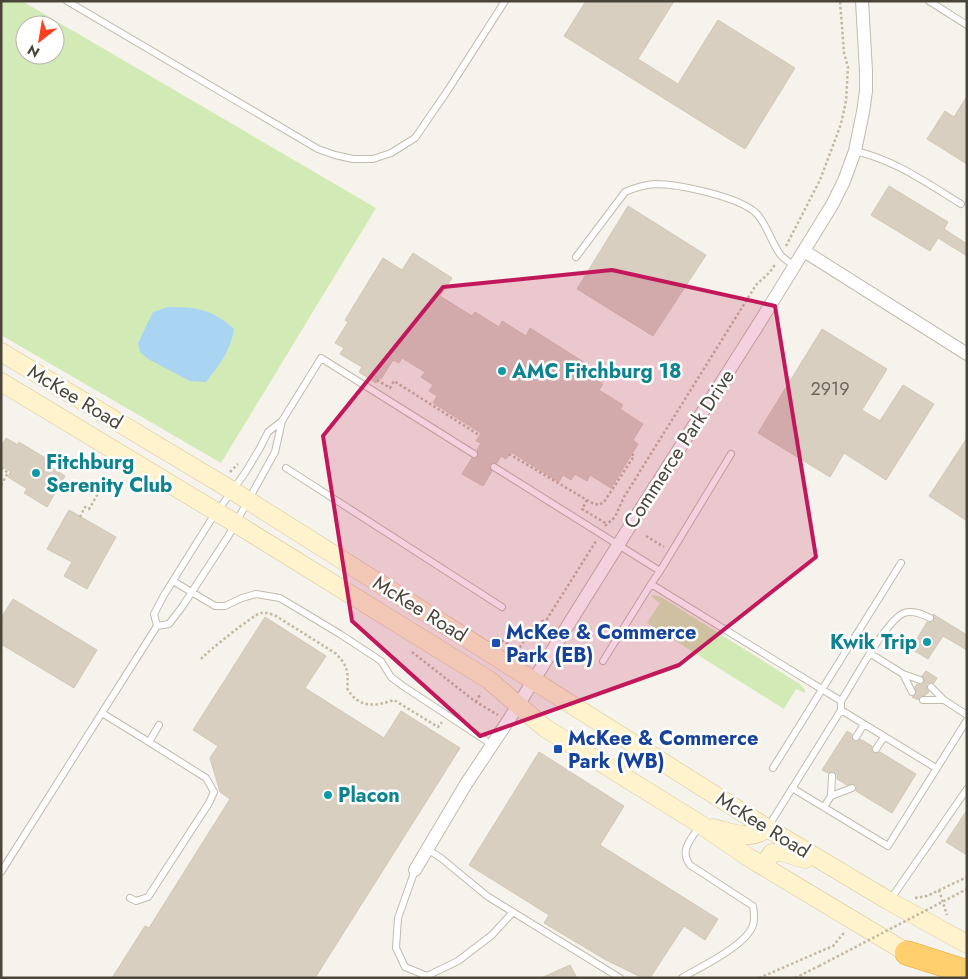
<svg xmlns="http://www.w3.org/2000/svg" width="968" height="979" viewBox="0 0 968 979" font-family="Jost,sans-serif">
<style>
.green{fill:#d2eab5;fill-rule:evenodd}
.water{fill:#a9d4f2}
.building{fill:#d8cfc1;stroke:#d3c7b4}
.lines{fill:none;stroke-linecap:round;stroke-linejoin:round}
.lane-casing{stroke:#c2bbae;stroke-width:8}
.street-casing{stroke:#c2bbae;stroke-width:14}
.secondary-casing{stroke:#d6c79b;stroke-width:19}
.highway-casing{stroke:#e0a43c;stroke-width:25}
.path{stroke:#c4b79f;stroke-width:2.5;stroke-dasharray:2.5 2.5;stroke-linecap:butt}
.lane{stroke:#fff;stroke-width:6}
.street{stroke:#fff;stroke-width:12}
.secondary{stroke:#fff3cd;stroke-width:18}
.highway{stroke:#ffcf6e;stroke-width:24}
.path-bridge{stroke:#c4b79f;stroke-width:2.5;stroke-dasharray:2.5 2.5;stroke-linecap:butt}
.marked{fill:#c2185b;fill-opacity:0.2;stroke:#c2185b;stroke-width:4;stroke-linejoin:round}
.culture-dot{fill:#0f9aa8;stroke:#fff;stroke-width:2}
.transit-dot{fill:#1a4fb4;stroke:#fff;stroke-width:2}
.labels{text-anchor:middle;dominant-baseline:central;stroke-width:5;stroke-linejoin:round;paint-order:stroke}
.number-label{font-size:18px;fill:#6e675b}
.culture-label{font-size:20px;font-weight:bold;fill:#0d838f;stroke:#fff;text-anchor:start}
.street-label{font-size:20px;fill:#4b4439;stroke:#fff}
.transit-label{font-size:20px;font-weight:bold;fill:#164399;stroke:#fff;text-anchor:start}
</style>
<rect width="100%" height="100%" fill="#f6f3ec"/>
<path class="green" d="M 1,1 L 22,1 L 376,208 L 221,463 L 1,335 ZM 25,25 L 55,25 L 55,55 L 25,55 Z
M 653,595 L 661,597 L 800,684 L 805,690 L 805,693 L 796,689 L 784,709 L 647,623 L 660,603 L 652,597 Z"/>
<path class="water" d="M 168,307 C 198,307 211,309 234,329 C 230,352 220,364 206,382 L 190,381 L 148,359 L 140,352 L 138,343 L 153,312 Z"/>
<path class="building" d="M 586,1 L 674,1 L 638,59 L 678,84 L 718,20 L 795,68 L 745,149 L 564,36 Z
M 967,96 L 967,164 L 927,139 L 945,111 L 954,117 Z
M 889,186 L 948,222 L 944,229 L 967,244 L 967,256 L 938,238 L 930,251 L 871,215 Z
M 628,206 L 706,255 L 653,336 L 577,289 Z
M 413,253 L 452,278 L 440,296 L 472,316 L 475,312 L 499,327 L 502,321 L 526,336 L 530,328 L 585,363 L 580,370 L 603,384 L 599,390 L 623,405 L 620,409 L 643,424 L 633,440 L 638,444 L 611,488 L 590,475 L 587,481 L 575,474 L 571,480 L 563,475 L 559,482 L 511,452 L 506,459 L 501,456 L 497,463 L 490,464 L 489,467 L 492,471 L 483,486 L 462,474 L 472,458 L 476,459 L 478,456 L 477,450 L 481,443 L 476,441 L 481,433 L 433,403 L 437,396 L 429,391 L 433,385 L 421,377 L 425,372 L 402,358 L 399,363 L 393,360 L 381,379 L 379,378 L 376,383 L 359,372 L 362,367 L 340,354 L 344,348 L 335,343 L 348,322 L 345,320 L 383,258 L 402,270 Z
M 822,329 L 887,369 L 862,410 L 880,421 L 903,385 L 934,404 L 886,480 L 844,453 L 830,477 L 758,433 Z
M 6,438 L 18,445 L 19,442 L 47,459 L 45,463 L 65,476 L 47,507 L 24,493 L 27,489 L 8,477 L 11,472 L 1,466 L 1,447 Z
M 967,438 L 967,521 L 929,496 Z
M 69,510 L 116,537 L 87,589 L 64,576 L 72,562 L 47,549 Z
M 13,599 L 97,650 L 74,688 L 1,644 L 1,618 Z
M 933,614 L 967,635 L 967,650 L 943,636 L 928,659 L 911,649 L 927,622 L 931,623 L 934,621 Z
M 265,617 L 326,656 L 305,688 L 384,738 L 401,711 L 460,748 L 315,978 L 112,978 L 145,926 L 149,928 L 230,799 L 220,792 L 210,758 L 218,746 L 193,730 Z
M 926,671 L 937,678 L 934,683 L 930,682 L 927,684 L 926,688 L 929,692 L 926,695 L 920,696 L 918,700 L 912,697 L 916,694 L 915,687 L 917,684 L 921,685 L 924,682 L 925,679 L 922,676 Z
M 847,731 L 852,734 L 851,737 L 853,741 L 856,742 L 860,739 L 872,746 L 871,751 L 874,753 L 880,752 L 916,774 L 892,813 L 856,791 L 857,787 L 855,784 L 847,785 L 837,779 L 837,774 L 834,772 L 828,773 L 822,770 Z
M 539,752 L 624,806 L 600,845 L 718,919 L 705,940 L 684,926 L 650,978 L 643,978 L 606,960 L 544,923 L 549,915 L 469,865 Z
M 967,810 L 967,855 L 946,842 Z
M 570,965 L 577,978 L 541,978 Z"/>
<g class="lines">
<defs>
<path id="lane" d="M 67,1 L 318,149 L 335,155 L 353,159 L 373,159 L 391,153 L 415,138 L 448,90 L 505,1
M 929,1 L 967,25
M 855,151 C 895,160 927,183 961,204
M 576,257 L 625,192 C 634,188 644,185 655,184 C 678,184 741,197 757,214 C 767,225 771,242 780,254 C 783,259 790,262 795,266
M 494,467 L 660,571 L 651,584 L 841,701 L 841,710 L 768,827
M 286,468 L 502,607
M 660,571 L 731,454
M 173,581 L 215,606 L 225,606 L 242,598 L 256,594 L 280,598 L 340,634 L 381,661 L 391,677 L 403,686 L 491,744
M 157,626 L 169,624 L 182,607 L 229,535 L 275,452 L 282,421 L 321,358 L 474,454
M 871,654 L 903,674 L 912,692
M 603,661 L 651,584
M 903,674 L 920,680
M 931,687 L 944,700
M 923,700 L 944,700 L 967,715
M 841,701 C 853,683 886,620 904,613 C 913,610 922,614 930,618
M 841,710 L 936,768
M 102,713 L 149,742 L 159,725
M 856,737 L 864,724
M 876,749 L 884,737
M 773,768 L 901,563
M 792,788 L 888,846 L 967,720
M 831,796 L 832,776
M 824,807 L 831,796 L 852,788
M 427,849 L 441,858 L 487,896 L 620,978
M 415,870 L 398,918 L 396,948 L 405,967 L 427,976 L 458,961 L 492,935 L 513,912
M 1,872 L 157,626 L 154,614 L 164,595 L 209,523 L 245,473 L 260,448 L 268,432 L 282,421
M 130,898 L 136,901 L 148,897 L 209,803 L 214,792 L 206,778 L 149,742
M 890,900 L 967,789
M 682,978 C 700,967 746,946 753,925 C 755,919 754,912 753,906 L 690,865 C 679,850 691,840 700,825"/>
<path id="street" d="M 804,251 L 967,354
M 415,870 L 466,784 L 510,718 L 630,526 L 758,325 L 832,205 L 844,181 L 855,151 L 863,112 L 866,91 L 866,71 L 862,1"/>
<path id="secondary" d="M 1,352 L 233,491 L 767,828 L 889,901 L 967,944
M 1,382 L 235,523 L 489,680 L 545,728 L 700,824 L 748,857 L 916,958
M 713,828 C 730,832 751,842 767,828
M 763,866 L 772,853 L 781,852 L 805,859"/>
<path id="highway" d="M 907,953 L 967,972"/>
</defs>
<use href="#lane" class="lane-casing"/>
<use href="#street" class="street-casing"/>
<use href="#secondary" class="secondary-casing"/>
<use href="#highway" class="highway-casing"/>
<path class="path" d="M 786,246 L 820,180 L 841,124 L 846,101 L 848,67 L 844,53 L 840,1
M 377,380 L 390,388 L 394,381 L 479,435
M 509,454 L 592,503 L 599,505 L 604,502 L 634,456 L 632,454
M 1,468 L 10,474
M 230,472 L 238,464
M 1,485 L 8,473
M 587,500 L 582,509 L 607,524
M 80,517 L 85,507 L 89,509 L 99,492
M 605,526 L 615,517 L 624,497 L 756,285 L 770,272 L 776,263
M 646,536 L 664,547
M 497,638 L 516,648 L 520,647 L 534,625 L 547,619 L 596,541
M 412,652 L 476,702 L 498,715
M 201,659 C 207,652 254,614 261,613 C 266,612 271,614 276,616 L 335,653 C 347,664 349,672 347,688 C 358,708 374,707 394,700 L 438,727 L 442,722
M 476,702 L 481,693
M 939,890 L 947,915
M 915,898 L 927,896 L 967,877
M 759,978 L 833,946 L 843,934 L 845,934
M 795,978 L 819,966"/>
<use href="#lane" class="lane"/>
<use href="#street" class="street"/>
<use href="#secondary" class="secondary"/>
<use href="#highway" class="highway"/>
<path class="path-bridge" d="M 819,966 L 967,889"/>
</g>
<path class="marked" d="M 612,270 L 775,306 L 816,557 L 679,665 L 480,736 L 352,621 L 323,436 L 443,287 Z"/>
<g class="culture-dot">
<circle cx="502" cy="371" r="5"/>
<circle cx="36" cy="473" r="5"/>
<circle cx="927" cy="642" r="5"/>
<circle cx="328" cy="795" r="5"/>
</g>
<g class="transit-dot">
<rect x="491" y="638" width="10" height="10" rx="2.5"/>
<rect x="553" y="744" width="10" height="10" rx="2.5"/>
</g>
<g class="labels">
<g class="number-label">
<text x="830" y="389">2919</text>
</g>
<g class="culture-label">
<text x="512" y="371">AMC Fitchburg 18</text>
<text x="46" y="462">Fitchburg<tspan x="46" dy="23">Serenity Club</tspan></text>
<text x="917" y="642" text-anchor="end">Kwik Trip</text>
<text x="338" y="795">Placon</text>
</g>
<g class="street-label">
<text transform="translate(75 397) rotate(31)">McKee Road</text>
<text transform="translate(679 449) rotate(-57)">Commerce Park Drive</text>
<text transform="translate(420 609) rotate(32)">McKee Road</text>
<text transform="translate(763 825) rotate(32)">McKee Road</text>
</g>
<g class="transit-label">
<text x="506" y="632">McKee &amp; Commerce<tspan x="506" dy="23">Park (EB)</tspan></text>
<text x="568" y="738">McKee &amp; Commerce<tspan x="568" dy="23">Park (WB)</tspan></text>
</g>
</g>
<rect width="968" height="979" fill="none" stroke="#4b4439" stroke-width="5"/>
<g transform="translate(40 40) rotate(211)"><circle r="24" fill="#ffffff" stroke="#b7b4b0"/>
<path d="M0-4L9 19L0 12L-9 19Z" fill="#fc3f1d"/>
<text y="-8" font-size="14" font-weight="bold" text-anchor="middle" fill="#4b4439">N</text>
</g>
</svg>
